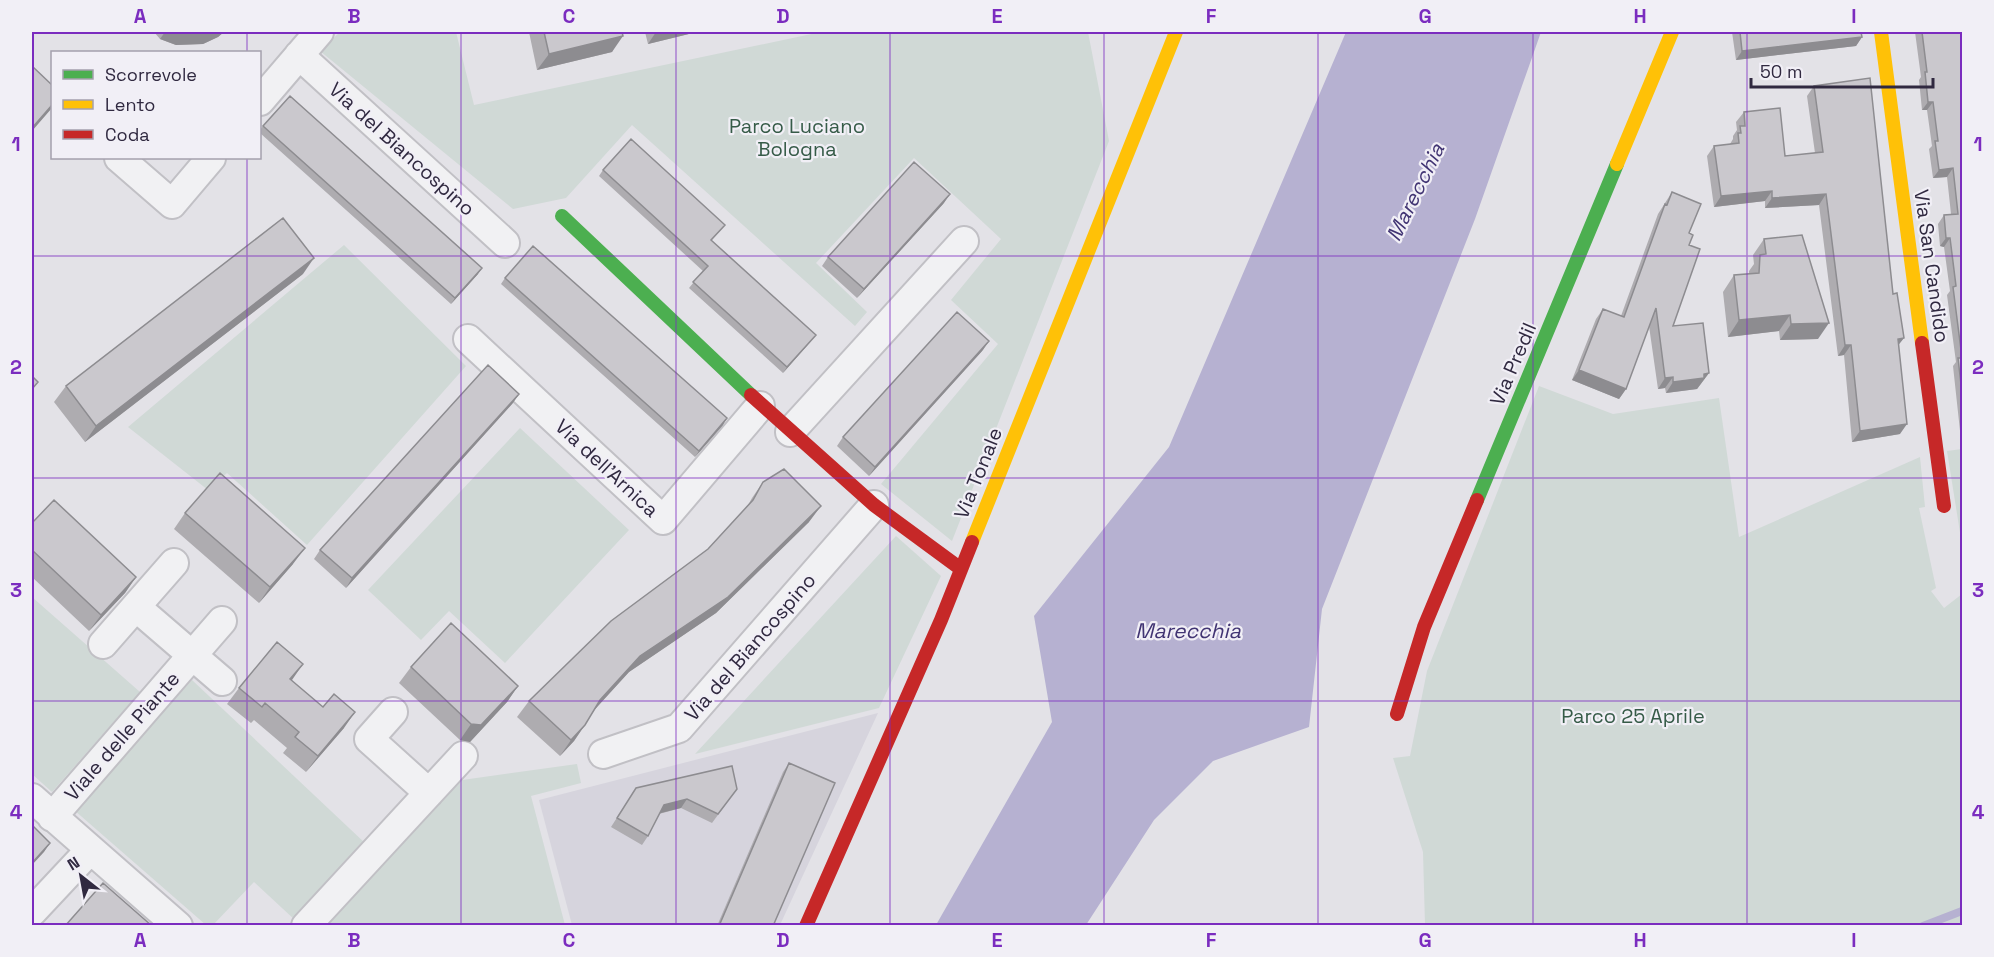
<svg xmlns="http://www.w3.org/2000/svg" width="1994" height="957" viewBox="0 0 1994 957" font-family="'Space Grotesk',sans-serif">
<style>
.built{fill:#d6d4dd}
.green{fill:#d0d9d6}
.water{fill:#b6b1d1}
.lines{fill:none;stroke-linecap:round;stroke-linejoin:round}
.stream{stroke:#b6b1d1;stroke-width:8}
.street-casing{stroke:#c1c0c5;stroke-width:32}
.street{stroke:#f1f1f3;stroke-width:28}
.fast{stroke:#4caf50;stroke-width:14}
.slow{stroke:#ffc107;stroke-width:14}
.jam{stroke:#c62828;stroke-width:14}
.wall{fill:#aeacb0}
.shaded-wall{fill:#8d8c90}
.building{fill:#cac8cd;stroke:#8d8c90;stroke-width:1.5}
.grid{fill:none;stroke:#7b2cbf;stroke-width:1.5;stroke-opacity:0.55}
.labels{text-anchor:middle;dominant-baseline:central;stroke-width:4.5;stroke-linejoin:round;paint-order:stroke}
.park-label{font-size:20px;fill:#365b48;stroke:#f1eff6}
.street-label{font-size:20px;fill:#302940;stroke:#f1eff6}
.water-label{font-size:21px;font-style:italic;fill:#413473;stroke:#f1eff6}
.neatline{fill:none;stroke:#7b2cbf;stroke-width:2}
.grid-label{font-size:20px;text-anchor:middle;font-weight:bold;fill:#7b2cbf}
</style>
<rect width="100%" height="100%" fill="#e3e2e7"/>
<path class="built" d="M 878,713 L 780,925 L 572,925 L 539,800 Z"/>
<path class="green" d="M 340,32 L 456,32 L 474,105 L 821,32 L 1088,32 L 1109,141 L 952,541 L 881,484 L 998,344 L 951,300 L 1001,239 L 914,158 L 816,263 L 867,312 L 855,326 L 632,125 L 566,198 L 513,209 L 320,51 Z
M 344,245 L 466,366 L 307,545 L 227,473 L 208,490 L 128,427 Z
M 1539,386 L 1613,414 L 1719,398 L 1739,537 L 1920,457 L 1925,507 L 1919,508 L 1936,588 L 1931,591 L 1944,608 L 1962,594 L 1962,925 L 1425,925 L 1423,852 L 1393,758 L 1410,756 L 1427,671 Z
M 520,428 L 629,530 L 505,663 L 449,611 L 421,640 L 368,590 Z
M 1962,449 L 1962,545 L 1947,451 Z
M 896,536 L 941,576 L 879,708 L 695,754 Z
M 32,597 L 140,692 L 52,792 L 32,774 Z
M 192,680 L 366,844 L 296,921 L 254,882 L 213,925 L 206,925 L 74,810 Z
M 577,764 L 581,783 L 531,796 L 565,925 L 324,926 L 455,781 Z"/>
<path class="water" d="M 1346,32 L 1541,32 L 1475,219 L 1322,609 L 1309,727 L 1213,761 L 1154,820 L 1086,925 L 936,925 L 1052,722 L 1034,616 L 1169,447 Z"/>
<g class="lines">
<path class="stream" d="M 1923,926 L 1962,911"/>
<defs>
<path id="street" d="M 299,55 L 505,243
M 260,101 L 319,32
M 119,158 L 172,204 L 211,158
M 468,339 L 663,520 L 760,406
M 790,432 L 964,241
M 136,607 L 222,681
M 103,644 L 174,563
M 393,712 L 369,739 L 429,793
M 603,754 L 679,728 L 874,505
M 32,798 L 178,926
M 52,817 L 222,621
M 32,912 L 90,850
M 306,926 L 463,756"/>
</defs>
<use href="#street" class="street-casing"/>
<use href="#street" class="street"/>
<path class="fast" d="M 562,216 L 751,395
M 1477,500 L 1617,164"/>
<path class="slow" d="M 1881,32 L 1922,343
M 1617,164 L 1672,32
M 972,542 L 1176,32"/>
<path class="jam" d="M 1922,343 L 1944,506
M 751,395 L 874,505 L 961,569
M 1397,714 L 1424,627 L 1477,500
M 806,926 L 941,620 L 972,542"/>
</g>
<path class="wall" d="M 154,32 L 224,32 L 218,37 L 203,44 L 176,45 L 160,39 Z
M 529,32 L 622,32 L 612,52 L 537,70 Z
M 645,32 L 697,32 L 648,44 Z
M 1732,32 L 1861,32 L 1862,37 L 1856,46 L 1736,60 Z
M 1915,32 L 1962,32 L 1962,440 L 1961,440 L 1953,366 L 1956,362 L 1947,295 L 1950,291 L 1944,247 L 1940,246 L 1938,224 L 1944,215 L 1951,214 L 1947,177 L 1933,178 L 1929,149 L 1932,146 L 1927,110 L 1922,110 L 1919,80 L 1921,77 Z
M 1814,86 L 1893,294 L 1904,338 L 1898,345 L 1900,434 L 1852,442 L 1844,355 L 1838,356 L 1819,205 L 1765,208 L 1765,201 L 1714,207 L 1707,156 L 1714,146 L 1730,144 L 1733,139 L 1733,136 L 1737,130 L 1736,122 L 1744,112 L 1785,156 L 1815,153 L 1807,96 Z
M 263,126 L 478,274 L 451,304 L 260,133 L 260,130 Z
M 603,170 L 725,225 L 711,241 L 811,341 L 783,373 L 689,288 L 703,271 L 599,176 Z
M 1672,192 L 1689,233 L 1689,245 L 1673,326 L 1709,373 L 1697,389 L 1666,393 L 1665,388 L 1658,389 L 1649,326 L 1626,389 L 1619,399 L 1572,380 L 1596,319 L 1603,309 L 1621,316 L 1658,214 Z
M 944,203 L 857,298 L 822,266 L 828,257 Z
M 1764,239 L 1818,339 L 1780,340 L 1779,331 L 1728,337 L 1723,292 L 1734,275 L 1749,274 L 1749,271 L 1754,264 L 1753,255 Z
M 303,274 L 85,442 L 54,402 L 66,386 Z
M 505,278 L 723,425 L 695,457 L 501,284 Z
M 983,350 L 869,476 L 837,446 L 843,437 Z
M 513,403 L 346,588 L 314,559 L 320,550 Z
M 763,482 L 809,522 L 716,613 L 629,672 L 594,710 L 574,741 L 560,756 L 517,717 L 529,701 L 708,549 L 747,507 L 752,498 Z
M 185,513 L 293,564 L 259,603 L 174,529 Z
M 32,523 L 136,577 L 125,593 L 89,631 L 32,577 Z
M 411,667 L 518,686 L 507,702 L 470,742 L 460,740 L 399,683 Z
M 291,681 L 344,728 L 306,772 L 283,753 L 287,748 L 254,720 L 251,723 L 227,704 L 239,688 Z
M 789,763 L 773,926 L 717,926 L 783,772 Z
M 636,788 L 737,789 L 712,823 L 681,808 L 659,814 L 648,836 L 642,845 L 611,827 Z"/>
<path class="shaded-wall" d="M 165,32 L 224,32 L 218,37 L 203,44 L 176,45 L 160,39 Z
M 656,32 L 697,32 L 648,44 Z
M 623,36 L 612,52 L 537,70 L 549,54 Z
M 1862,37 L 1856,46 L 1736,60 L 1742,51 Z
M 1928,102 L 1933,102 L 1927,110 L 1922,110 Z
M 52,105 L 52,108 L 32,131 L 32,128 Z
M 1953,168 L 1947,177 L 1933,178 L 1939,170 Z
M 1772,191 L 1765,201 L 1714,207 L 1721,196 Z
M 950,194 L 944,203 L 857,298 L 864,289 Z
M 1826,194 L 1819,205 L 1765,208 L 1772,198 Z
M 1946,238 L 1950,238 L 1944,247 L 1940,246 Z
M 314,258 L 303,274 L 85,442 L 96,426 Z
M 482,268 L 478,274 L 451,304 L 455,298 Z
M 1790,315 L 1779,331 L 1728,337 L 1739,320 Z
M 1829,323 L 1818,339 L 1780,340 L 1791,324 Z
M 816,335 L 811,341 L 783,373 L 787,367 Z
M 1904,338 L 1896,348 L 1898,339 Z
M 989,341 L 983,350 L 869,476 L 875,467 Z
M 1845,345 L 1851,345 L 1844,355 L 1838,356 Z
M 1579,370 L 1626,389 L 1619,399 L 1572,380 Z
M 1709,373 L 1697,389 L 1666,393 L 1673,382 L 1704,374 Z
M 1673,377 L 1665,388 L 1658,389 L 1665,378 Z
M 519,394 L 513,403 L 346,588 L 352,578 Z
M 727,418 L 723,425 L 695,457 L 699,451 Z
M 1907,424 L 1900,434 L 1852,442 L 1860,431 Z
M 821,506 L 809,522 L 716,613 L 629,672 L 588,717 L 600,700 L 640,656 Z
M 305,548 L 293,564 L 259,603 L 270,587 Z
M 136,577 L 125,593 L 89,631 L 101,615 Z
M 303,664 L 292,680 L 278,695 L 290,679 Z
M 518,686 L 507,702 L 470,742 L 460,740 L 471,724 Z
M 355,712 L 344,728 L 306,772 L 318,756 Z
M 585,725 L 574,741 L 560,756 L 571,740 Z
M 687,799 L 681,808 L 657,814 L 664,805 Z
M 50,843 L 44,852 L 32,865 L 32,863 Z"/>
<path class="building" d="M 180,32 L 213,32 L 211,33 L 185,33 Z
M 544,32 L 622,32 L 623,36 L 549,54 Z
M 1740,32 L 1861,32 L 1862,37 L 1742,51 Z
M 1922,32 L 1962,32 L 1962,393 L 1958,358 L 1962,358 L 1953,287 L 1956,286 L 1950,238 L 1946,238 L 1944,215 L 1958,214 L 1953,168 L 1939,170 L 1935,141 L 1938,141 L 1933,102 L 1928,102 L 1925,72 L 1927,72 Z
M 32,66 L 52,85 L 52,105 L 32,128 Z
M 1870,78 L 1893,294 L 1897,293 L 1904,338 L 1898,339 L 1907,424 L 1860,431 L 1851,345 L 1845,345 L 1826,194 L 1772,198 L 1772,191 L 1721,196 L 1714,146 L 1739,143 L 1738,133 L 1741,133 L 1740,126 L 1745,126 L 1744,112 L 1780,108 L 1785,156 L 1823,152 L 1814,86 Z
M 290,96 L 482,268 L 455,298 L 263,126 Z
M 631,139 L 725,225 L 711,240 L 816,335 L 787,367 L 693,282 L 708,266 L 603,170 Z
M 914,162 L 950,194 L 864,289 L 828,257 Z
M 1672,192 L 1701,204 L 1689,233 L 1693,235 L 1689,245 L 1700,249 L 1673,326 L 1703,323 L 1709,373 L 1704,374 L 1704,378 L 1673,382 L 1673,377 L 1665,378 L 1656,308 L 1626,389 L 1579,370 L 1603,309 L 1624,317 L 1665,204 L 1667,205 Z
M 283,218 L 314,258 L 96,426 L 66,386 Z
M 1802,235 L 1829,323 L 1791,324 L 1790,315 L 1739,320 L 1734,275 L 1759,273 L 1760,255 L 1766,254 L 1764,239 Z
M 533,246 L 727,418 L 699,451 L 505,278 Z
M 957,312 L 989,341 L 875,467 L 843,437 Z
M 488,365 L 519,394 L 352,578 L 320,550 Z
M 32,376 L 38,382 L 32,389 Z
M 784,469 L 821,506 L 728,597 L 640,656 L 600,700 L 585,725 L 571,740 L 529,701 L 611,621 L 708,549 L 753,500 L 763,482 Z
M 220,473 L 305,548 L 270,587 L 185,513 Z
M 54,500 L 136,577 L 101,615 L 32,550 L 32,523 Z
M 451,623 L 518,686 L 481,725 L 471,724 L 411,667 Z
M 277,642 L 303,664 L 290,679 L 323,707 L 334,694 L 355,712 L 318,756 L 295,737 L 299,732 L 265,703 L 262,707 L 239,688 Z
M 789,763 L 835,783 L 773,926 L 719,926 Z
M 732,766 L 737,789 L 718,814 L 687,799 L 664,805 L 648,836 L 617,818 L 636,788 Z
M 32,825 L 50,843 L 32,863 Z
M 103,883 L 152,926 L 65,926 Z"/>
<path class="grid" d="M 247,32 L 247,52M 461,32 L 461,926M 676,32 L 676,926M 890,32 L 890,926M 1104,32 L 1104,926M 1318,32 L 1318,926M 1533,32 L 1533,926M 1747,32 L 1747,926M 247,158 L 247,926M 32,256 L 1962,256M 32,478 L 1962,478M 32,701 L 1962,701"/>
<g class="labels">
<g class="park-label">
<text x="797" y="126">Parco Luciano<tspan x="797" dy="23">Bologna</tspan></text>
<text x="1633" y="716">Parco 25 Aprile</text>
</g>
<g class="street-label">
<text transform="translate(402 149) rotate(42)">Via del Biancospino</text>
<text transform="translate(1932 266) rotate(82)">Via San Candido</text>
<text transform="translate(1513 364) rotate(-67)">Via Predil</text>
<text transform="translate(607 468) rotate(43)">Via dell'Arnica</text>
<text transform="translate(978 473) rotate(-68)">Via Tonale</text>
<text transform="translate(750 647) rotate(-49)">Via del Biancospino</text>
<text transform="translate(122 736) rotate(-49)">Viale delle Piante</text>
</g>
<g class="water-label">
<text transform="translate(1415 192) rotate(-64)">Marecchia</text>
<text x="1188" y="630">Marecchia</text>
</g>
</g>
<rect width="1994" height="957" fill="none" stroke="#f1eff6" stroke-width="66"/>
<rect x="51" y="51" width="210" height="108" fill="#f1eff6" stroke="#a4a0ad" stroke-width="1.5"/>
<rect x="63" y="70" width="30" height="9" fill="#4caf50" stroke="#a4a0ad" stroke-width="1.5"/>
<text x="105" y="81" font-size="18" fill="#302940">Scorrevole</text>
<rect x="63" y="100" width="30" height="9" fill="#ffc107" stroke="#a4a0ad" stroke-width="1.5"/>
<text x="105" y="111" font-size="18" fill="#302940">Lento</text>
<rect x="63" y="130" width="30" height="9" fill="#c62828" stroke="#a4a0ad" stroke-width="1.5"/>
<text x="105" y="141" font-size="18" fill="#302940">Coda</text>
<g transform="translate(81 876) rotate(329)" stroke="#f1eff6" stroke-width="4.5" paint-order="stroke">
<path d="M0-4.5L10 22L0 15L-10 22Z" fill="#302940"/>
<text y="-9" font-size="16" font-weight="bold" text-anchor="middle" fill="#302940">N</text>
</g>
<path d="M1751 78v9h182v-9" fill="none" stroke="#302940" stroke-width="3"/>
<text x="1760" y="78" font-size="18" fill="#302940" stroke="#f1eff6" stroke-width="4.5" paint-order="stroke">50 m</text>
<rect x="33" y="33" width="1928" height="891" class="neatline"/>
<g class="grid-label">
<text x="140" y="23">A</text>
<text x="354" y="23">B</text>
<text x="569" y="23">C</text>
<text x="783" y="23">D</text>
<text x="997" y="23">E</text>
<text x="1211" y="23">F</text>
<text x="1425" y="23">G</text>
<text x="1640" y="23">H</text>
<text x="1854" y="23">I</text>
<text x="16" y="151">1</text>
<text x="1978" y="151">1</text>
<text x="16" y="374">2</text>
<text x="1978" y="374">2</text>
<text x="16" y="597">3</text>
<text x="1978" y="597">3</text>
<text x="16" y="819">4</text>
<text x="1978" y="819">4</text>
<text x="140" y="947">A</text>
<text x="354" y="947">B</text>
<text x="569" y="947">C</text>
<text x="783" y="947">D</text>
<text x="997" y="947">E</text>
<text x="1211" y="947">F</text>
<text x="1425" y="947">G</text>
<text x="1640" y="947">H</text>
<text x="1854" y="947">I</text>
</g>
</svg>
